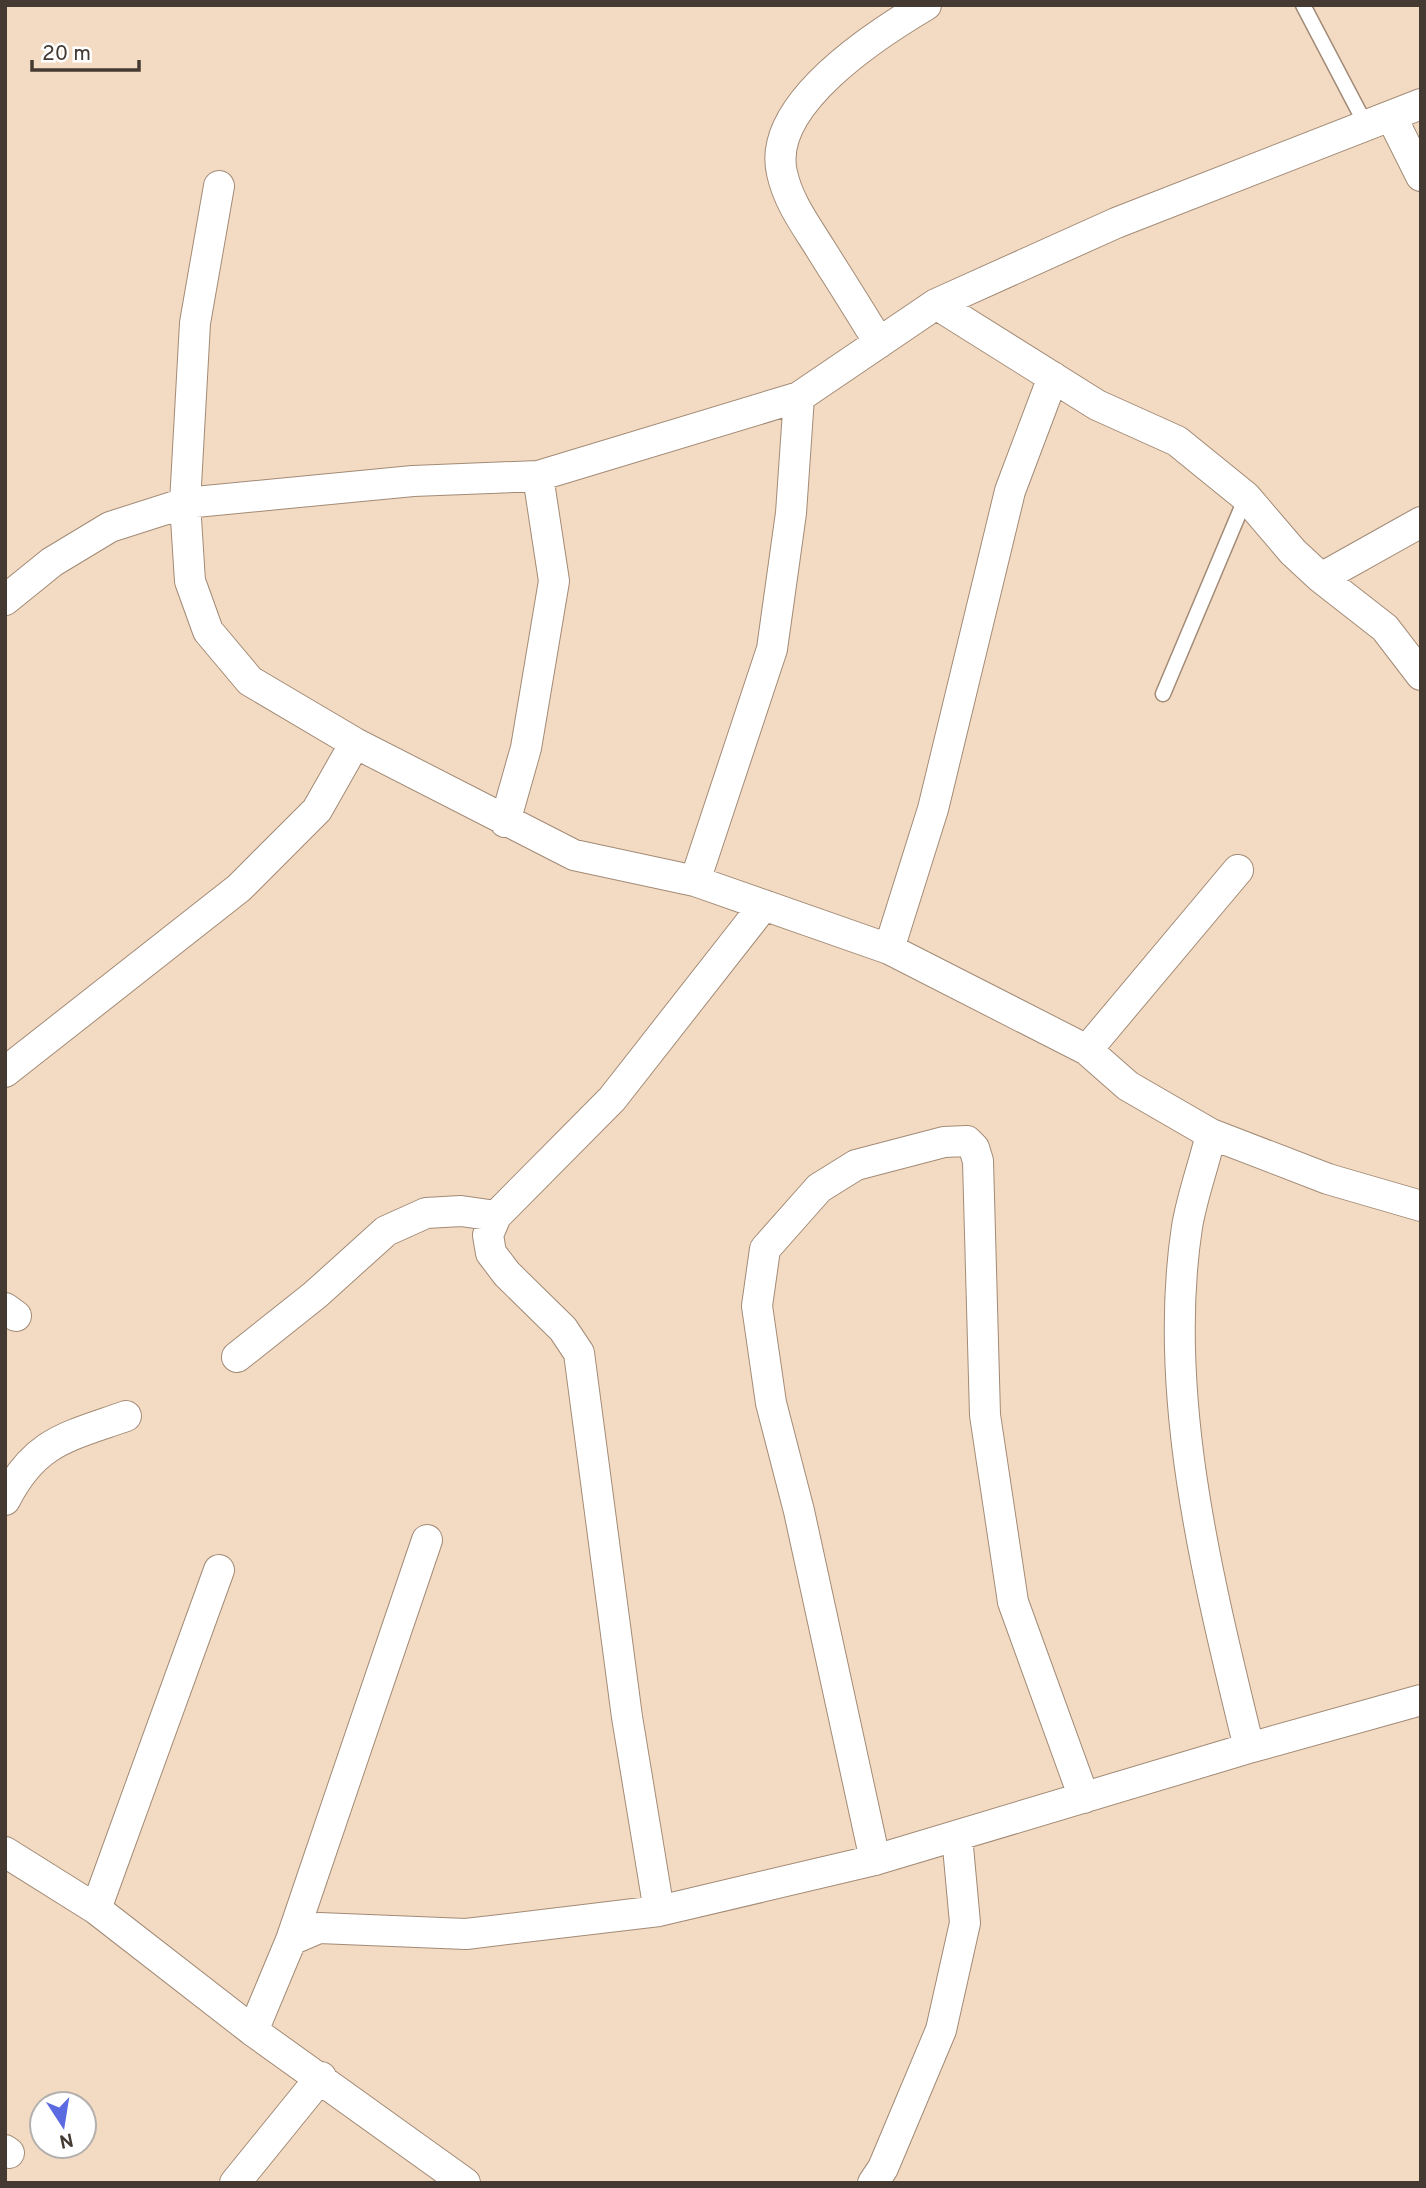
<svg xmlns="http://www.w3.org/2000/svg" width="1426" height="2188" viewBox="0 0 1426 2188" font-family="Overpass,sans-serif">
<style>
.lines{fill:none;stroke-linecap:round;stroke-linejoin:round}
.service-casing{stroke:#a28b76;stroke-width:17}
.minor-casing{stroke:#a28b76;stroke-width:32}
.service{stroke:#fff;stroke-width:14}
.minor{stroke:#fff;stroke-width:30}
</style>
<rect width="100%" height="100%" fill="#f3dac3"/>
<g class="lines">
<defs>
<path id="service" d="M 1303,5 L 1367,127
M 1163,694 L 1246,497"/>
<path id="minor" d="M 1392,118 L 1421,176
M 219,186 L 195,323 L 185,503 L 190,581 L 208,631 L 250,681 L 355,743 L 574,855 L 695,881 L 889,949 L 1087,1050 L 1128,1086 L 1211,1134 L 1328,1179 L 1421,1206
M 936,304 L 1097,405 L 1177,441 L 1246,497 L 1293,552 L 1321,578 L 1421,522
M 879,343 C 860,311 840,280 820,248 C 805,224 788,201 782,173 C 766,105 877,34 926,5
M 1321,578 L 1385,628 L 1421,675
M 5,600 L 52,562 L 110,527 L 185,503 L 413,481 L 538,476 L 799,397 L 936,304 L 1116,223 L 1421,104
M 505,822 L 526,748 L 554,581 L 538,476
M 695,881 L 772,649 L 791,513 L 799,397
M 889,949 L 933,809 L 1010,491 L 1053,377
M 1087,1050 L 1238,870
M 5,1072 L 239,888 L 317,810 L 355,743
M 1211,1134 C 1204,1165 1192,1196 1187,1227 C 1161,1397 1209,1583 1249,1748
M 5,1308 L 16,1316
M 237,1357 L 315,1295 L 386,1231 L 426,1213 L 461,1211 L 496,1216
M 5,1500 C 35,1441 67,1437 126,1416
M 5,1852 L 96,1909 L 253,2031 L 465,2183
M 875,1860 L 799,1511 L 771,1403 L 757,1306 L 765,1249 L 819,1188 L 856,1165 L 944,1142 L 967,1141 L 974,1148 L 978,1161 L 985,1415 L 1013,1602 L 1084,1798
M 96,1909 L 219,1570
M 659,1911 L 627,1717 L 579,1353 L 563,1329 L 507,1274 L 491,1253 L 488,1235 L 496,1216 L 612,1099 L 764,905
M 291,1940 L 427,1540
M 253,2031 L 291,1940 L 319,1928 L 466,1934 L 659,1911 L 875,1860 L 1249,1748 L 1421,1700
M 5,2150 L 9,2153
M 235,2183 L 321,2077
M 873,2183 L 883,2168 L 941,2030 L 965,1923 L 957,1836"/>
</defs>
<use href="#service" class="service-casing"/>
<use href="#minor" class="minor-casing"/>
<use href="#service" class="service"/>
<use href="#minor" class="minor"/>
</g>
<rect width="1426" height="2188" fill="none" stroke="#443a31" stroke-width="14"/>
<g transform="translate(63 2125) rotate(168)"><circle r="33" fill="#ffffff" stroke="#b4b0ad" stroke-width="2"/>
<path d="M0-5L12 26L0 18L-12 26Z" fill="#5b6ae1"/>
<text y="-10" font-size="19" font-weight="bold" text-anchor="middle" fill="#443a31">N</text>
</g>
<path d="M32 60v10h107v-10" fill="none" stroke="#443a31" stroke-width="3.5"/>
<text x="42" y="60" font-size="21" fill="#443a31" stroke="#ffffff" stroke-width="5" paint-order="stroke">20 m</text>
</svg>
